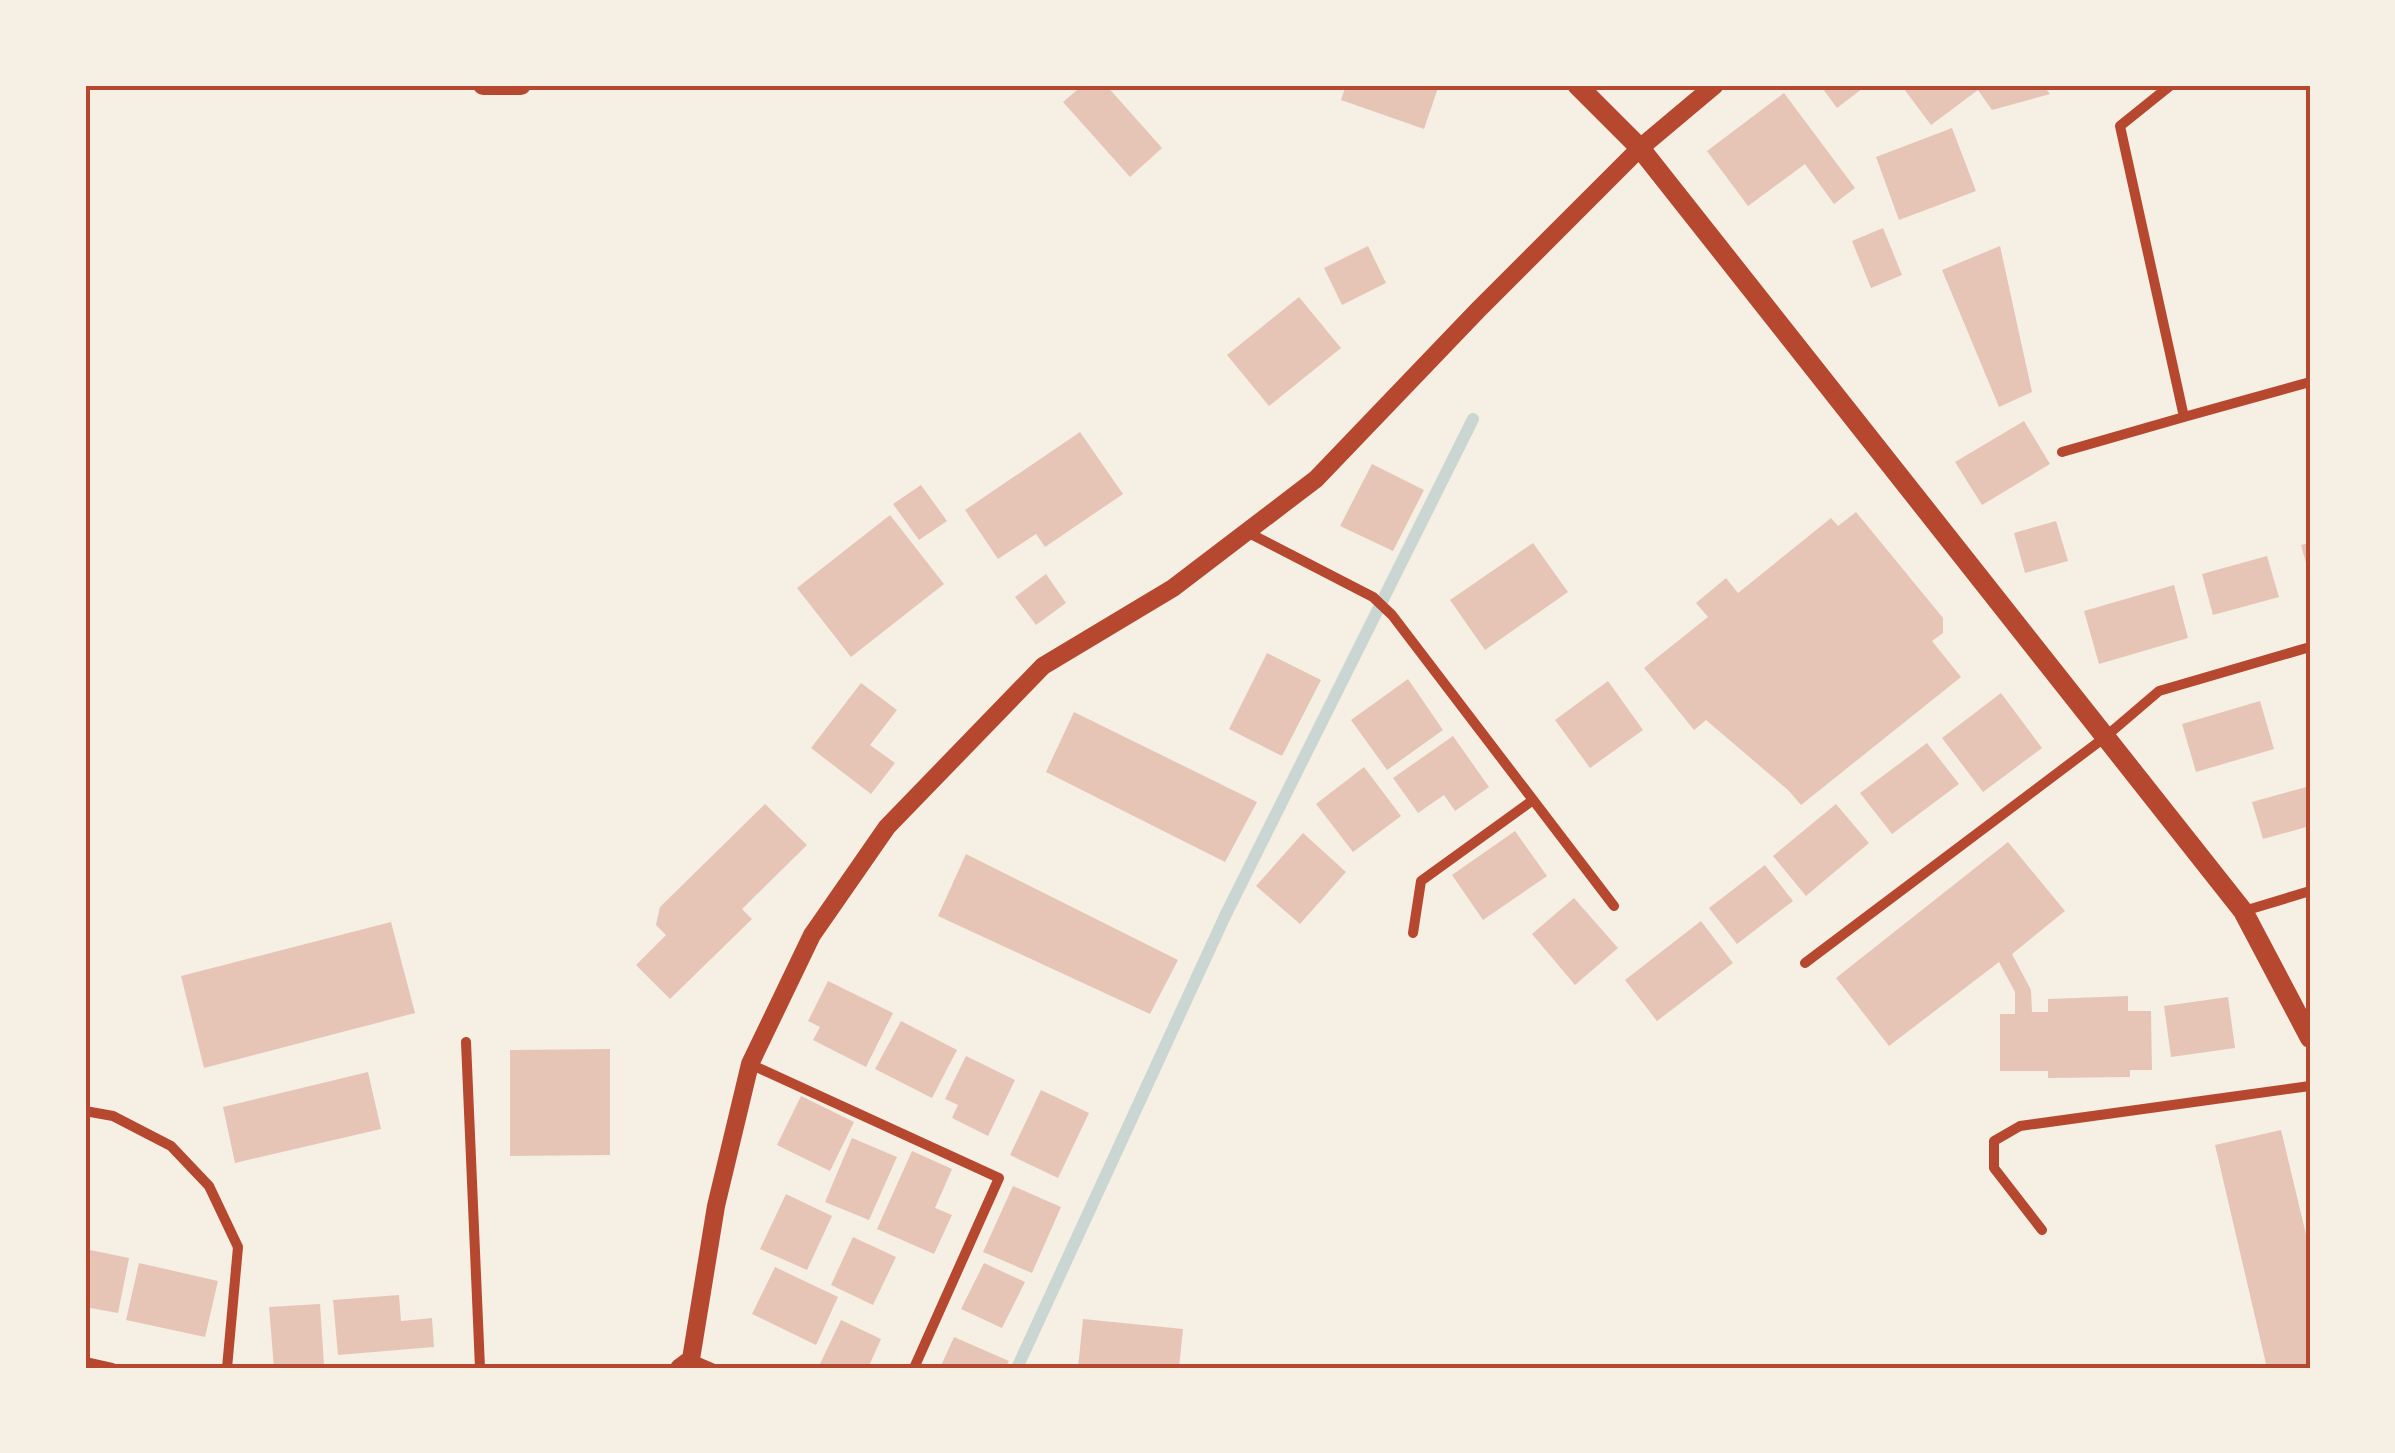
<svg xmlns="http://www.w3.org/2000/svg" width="2395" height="1453" viewBox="0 0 2395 1453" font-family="'Noto Serif',serif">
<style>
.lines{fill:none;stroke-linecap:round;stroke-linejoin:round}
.stream{stroke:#c9d6d2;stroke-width:12}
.building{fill:#e6c5b7}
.minor{stroke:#b5482f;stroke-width:10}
.tertiary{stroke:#b5482f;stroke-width:18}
.secondary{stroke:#b5482f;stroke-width:20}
.neatline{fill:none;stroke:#b5482f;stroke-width:4}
</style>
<rect width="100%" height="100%" fill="#f6efe4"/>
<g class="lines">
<path class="stream" d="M 1017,1368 L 1225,916 L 1473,419"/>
</g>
<path class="building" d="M 1083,85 L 1106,85 L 1162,148 L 1130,177 L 1063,102 Z
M 1346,85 L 1439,85 L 1424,129 L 1341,100 Z
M 1820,85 L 1867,85 L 1837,108 Z
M 1909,85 L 2043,85 L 2050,94 L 1992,110 L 1978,90 L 1931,125 L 1904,89 Z
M 1784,93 L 1855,188 L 1834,204 L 1805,164 L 1748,206 L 1707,151 Z
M 1952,128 L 1976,191 L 1899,220 L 1876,157 Z
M 1883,228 L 1902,275 L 1871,288 L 1852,241 Z
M 1368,246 L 1386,283 L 1342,305 L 1324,268 Z
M 2000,246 L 2032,392 L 1999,407 L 1942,270 Z
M 1299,297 L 1341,348 L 1269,406 L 1227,355 Z
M 2024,421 L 2050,464 L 1982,505 L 1955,462 Z
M 1080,432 L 1123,494 L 1045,547 L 1036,534 L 998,559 L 965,510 Z
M 1372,464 L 1424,490 L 1393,551 L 1340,526 Z
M 921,485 L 947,521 L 919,540 L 893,504 Z
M 1856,512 L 1943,618 L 1943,633 L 1932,641 L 1961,677 L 1801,805 L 1788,790 L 1706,720 L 1694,730 L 1644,668 L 1708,617 L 1696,603 L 1726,578 L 1738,593 L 1831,518 L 1838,526 Z
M 890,515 L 944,584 L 851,657 L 797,588 Z
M 2056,521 L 2068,561 L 2025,573 L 2014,533 Z
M 1533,543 L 1568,592 L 1485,650 L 1450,600 Z
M 2310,543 L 2310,574 L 2309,574 L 2301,545 Z
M 2267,556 L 2279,597 L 2213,615 L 2202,574 Z
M 1046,574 L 1066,603 L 1036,625 L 1015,597 Z
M 2174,585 L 2188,638 L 2099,664 L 2084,611 Z
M 1267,653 L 1321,680 L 1282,756 L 1229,729 Z
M 1408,679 L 1443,730 L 1387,770 L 1351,720 Z
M 1608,681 L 1643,730 L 1590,768 L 1555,720 Z
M 861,683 L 897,710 L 870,745 L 895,763 L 871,794 L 811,748 Z
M 2001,693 L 2042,748 L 1983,792 L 1942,738 Z
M 2260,701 L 2274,749 L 2196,772 L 2182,724 Z
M 1074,712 L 1257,802 L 1225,862 L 1046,772 Z
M 1453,736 L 1489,787 L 1455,811 L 1444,795 L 1418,813 L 1393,778 Z
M 1927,743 L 1959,784 L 1892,834 L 1860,793 Z
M 1364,767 L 1401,816 L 1353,852 L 1316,804 Z
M 2310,786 L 2310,826 L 2263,839 L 2252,802 Z
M 765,804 L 807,845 L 742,909 L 752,919 L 670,999 L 636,965 L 666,935 L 656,925 L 660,907 Z
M 1836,804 L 1869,843 L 1806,896 L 1773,856 Z
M 1515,831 L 1547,876 L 1483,920 L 1452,875 Z
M 1303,833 L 1346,872 L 1300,924 L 1256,886 Z
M 2008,842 L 2065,911 L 2012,954 L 2031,990 L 2032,1012 L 2048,1012 L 2048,999 L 2128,996 L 2128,1011 L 2151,1011 L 2152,1070 L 2130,1070 L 2130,1077 L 2048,1078 L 2048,1071 L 2000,1071 L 2000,1014 L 2015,1014 L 2015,992 L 1999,962 L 1889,1046 L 1836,978 Z
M 966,854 L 1178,960 L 1150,1014 L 938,916 Z
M 1765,865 L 1793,901 L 1737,944 L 1709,908 Z
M 1574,898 L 1618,948 L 1575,985 L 1532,934 Z
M 1701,921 L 1733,963 L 1657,1021 L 1625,980 Z
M 391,922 L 415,1013 L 204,1068 L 181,976 Z
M 828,981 L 893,1013 L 866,1067 L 813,1040 L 820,1027 L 808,1021 Z
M 2228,997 L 2235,1048 L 2171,1057 L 2164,1006 Z
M 901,1021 L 957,1050 L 932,1098 L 875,1069 Z
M 610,1049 L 610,1155 L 510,1156 L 510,1050 Z
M 966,1056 L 1015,1080 L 988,1136 L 952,1118 L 958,1105 L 945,1099 Z
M 368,1072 L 381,1129 L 235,1163 L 223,1107 Z
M 1041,1090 L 1089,1113 L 1058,1178 L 1010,1155 Z
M 801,1096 L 854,1122 L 830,1171 L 777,1145 Z
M 2281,1130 L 2310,1251 L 2310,1368 L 2267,1368 L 2215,1145 Z
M 852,1138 L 897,1157 L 869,1220 L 825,1202 Z
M 912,1151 L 952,1169 L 935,1208 L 952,1215 L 934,1254 L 877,1229 Z
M 1013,1186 L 1061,1207 L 1032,1273 L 983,1252 Z
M 786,1194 L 832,1216 L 807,1270 L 760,1249 Z
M 853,1237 L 896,1257 L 873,1305 L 831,1285 Z
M 85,1249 L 129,1258 L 118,1313 L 85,1307 Z
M 139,1263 L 218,1281 L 205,1337 L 126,1320 Z
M 984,1263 L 1025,1282 L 1002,1328 L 961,1309 Z
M 775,1267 L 838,1297 L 816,1345 L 752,1314 Z
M 399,1295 L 401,1321 L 432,1318 L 434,1347 L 338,1355 L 333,1300 Z
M 320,1304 L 324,1365 L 274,1368 L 269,1307 Z
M 1083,1319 L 1183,1329 L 1179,1368 L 1078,1368 Z
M 841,1320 L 881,1339 L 868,1368 L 818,1368 Z
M 954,1337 L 1009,1361 L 1005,1368 L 940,1368 Z"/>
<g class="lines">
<path class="minor" d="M 2184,417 L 2310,382
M 2062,452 L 2184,417 L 2120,126 L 2171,85
M 1247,532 L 1373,597 L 1392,615 L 1614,906
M 2244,911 L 2310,891
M 1413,933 L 1421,881 L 1533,800
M 1805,963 L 2104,738 L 2159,691 L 2310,647
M 466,1042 L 480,1368
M 750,1064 L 999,1178 L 914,1368
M 85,1111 L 113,1116 L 171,1146 L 209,1186 L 238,1247 L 227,1368
M 2042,1230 L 1994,1168 L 1994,1141 L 2020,1126 L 2310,1086
M 691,1359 L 712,1368
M 85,1362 L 112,1368"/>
<path class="tertiary" d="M 679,1368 L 691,1359 L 716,1206 L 750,1064 L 812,935 L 887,827 L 1043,666 L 1173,588 L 1316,479 L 1478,310 L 1640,148 L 1715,85"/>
<path class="secondary" d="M 483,85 L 521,85
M 1577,85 L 1640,148 L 2243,911 L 2310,1038"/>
</g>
<rect width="2395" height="1453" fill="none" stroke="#f6efe4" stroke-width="175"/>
<rect x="88" y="88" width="2220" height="1278" class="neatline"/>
</svg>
